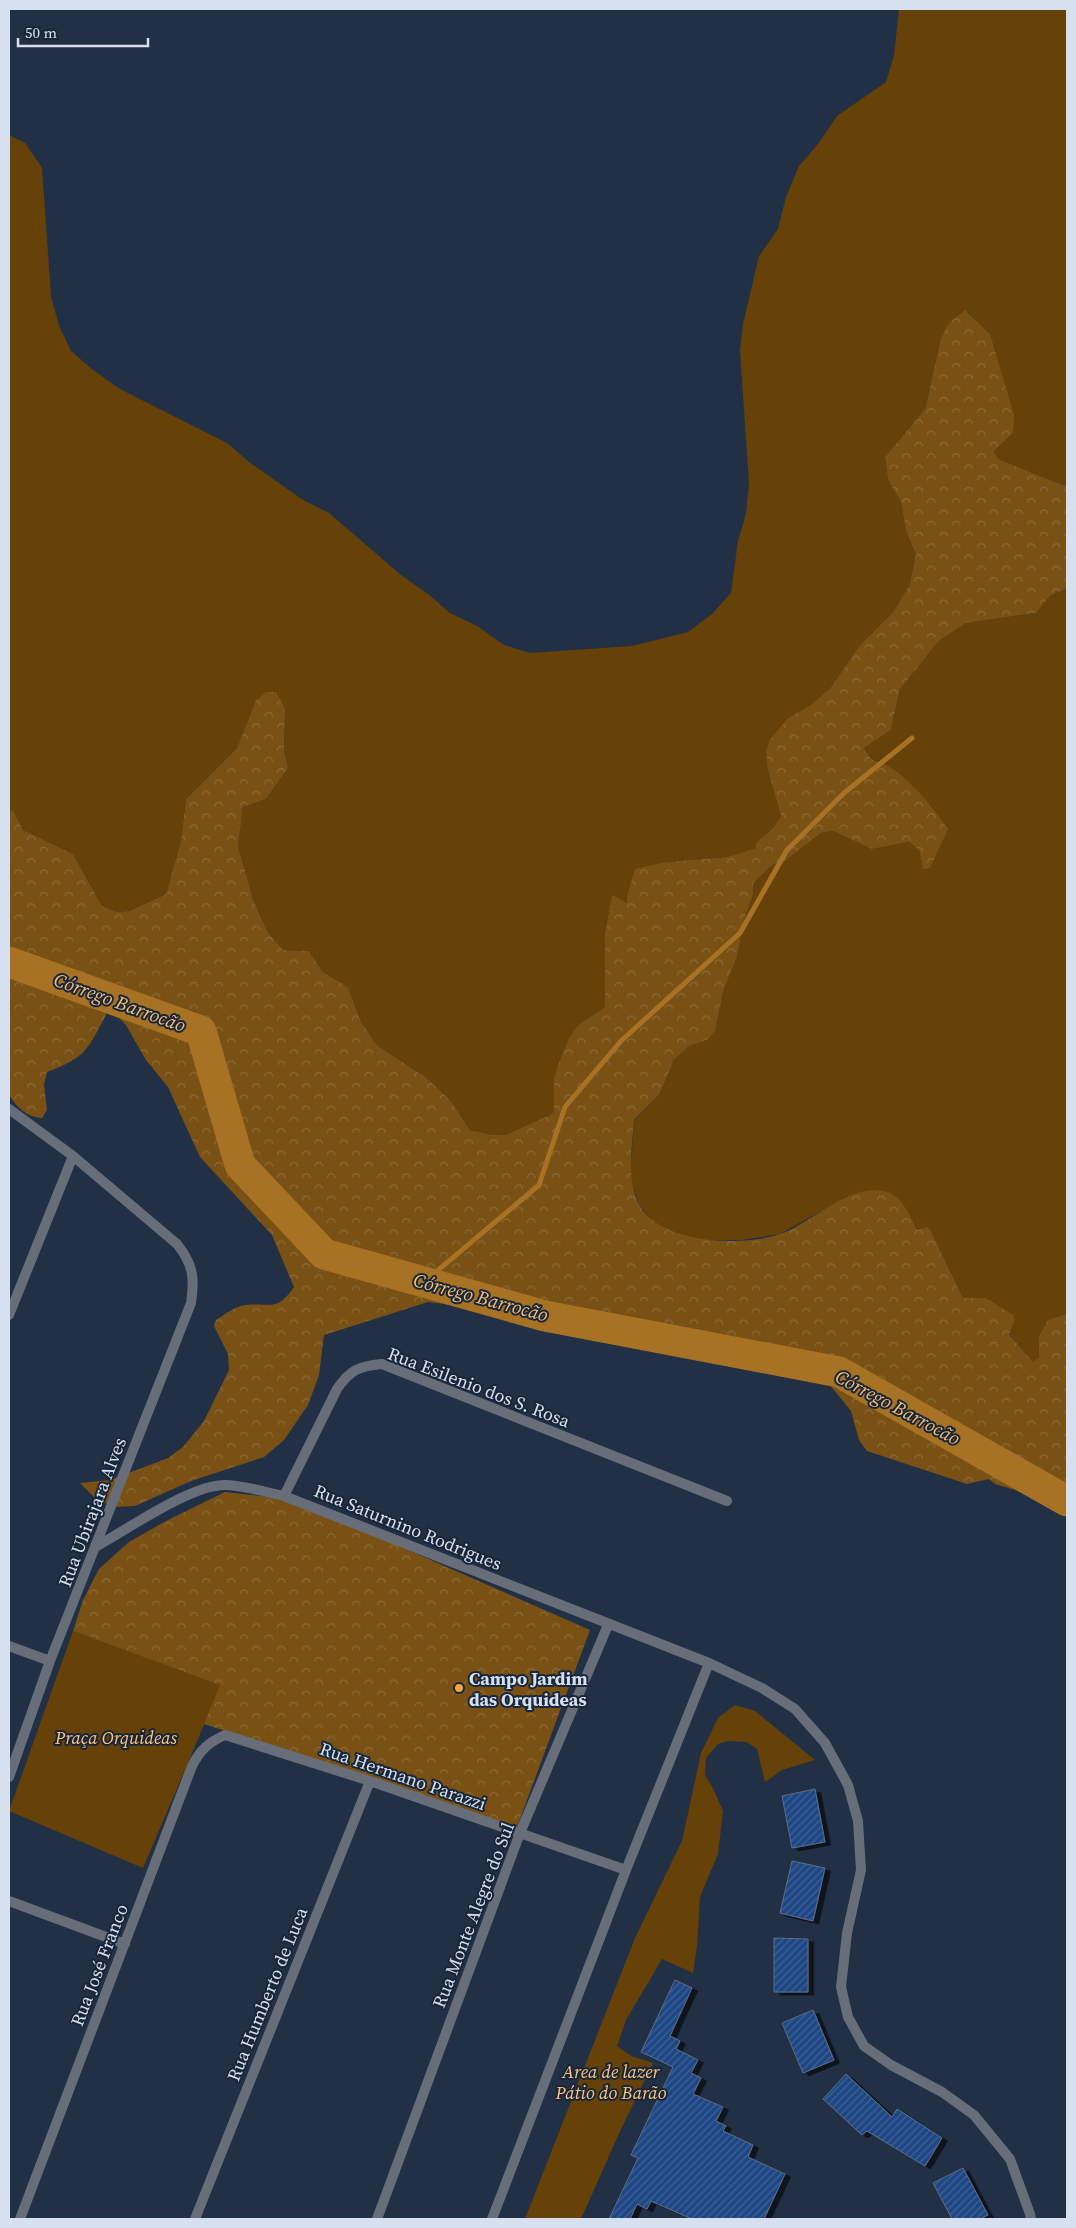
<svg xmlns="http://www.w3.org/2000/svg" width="1076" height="2228" viewBox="0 0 1076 2228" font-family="'Source Serif 4',serif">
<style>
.green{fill:#664208}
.forest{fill:url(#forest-crowns)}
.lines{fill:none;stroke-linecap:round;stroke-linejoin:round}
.stream{stroke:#a77224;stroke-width:5}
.river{stroke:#a77224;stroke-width:31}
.building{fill:url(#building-hatch);stroke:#5d6d85;filter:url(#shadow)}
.minor{stroke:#676e79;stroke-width:10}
.poi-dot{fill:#f0a63e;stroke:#18263a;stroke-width:2}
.labels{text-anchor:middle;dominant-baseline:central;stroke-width:4;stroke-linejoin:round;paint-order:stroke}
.street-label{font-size:18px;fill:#d7e0ee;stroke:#18263a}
.poi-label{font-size:18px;font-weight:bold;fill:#d7e0ee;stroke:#18263a;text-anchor:start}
.park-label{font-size:18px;font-style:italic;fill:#ffc479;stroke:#18263a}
.water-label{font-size:19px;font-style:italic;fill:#f7bd72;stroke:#18263a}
</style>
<defs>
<pattern id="forest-crowns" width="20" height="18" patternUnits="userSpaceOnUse" patternTransform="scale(1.25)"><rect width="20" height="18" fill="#795115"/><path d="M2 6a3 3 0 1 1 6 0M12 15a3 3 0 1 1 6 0" fill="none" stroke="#8b6a37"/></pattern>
<pattern id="building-hatch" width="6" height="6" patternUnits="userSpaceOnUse" patternTransform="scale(1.25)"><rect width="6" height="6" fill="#1f4784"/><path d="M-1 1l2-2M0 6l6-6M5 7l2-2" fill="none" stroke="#3f6196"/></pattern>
<filter id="shadow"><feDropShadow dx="5.5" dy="3" stdDeviation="0" flood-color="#0009"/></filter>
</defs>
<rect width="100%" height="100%" fill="#223045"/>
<path class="green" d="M 899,9 L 1067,9 L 1067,485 L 1063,485 L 998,459 L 994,451 L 1013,433 L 990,334 L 965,310 L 941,338 L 925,409 L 885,457 L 888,480 L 901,502 L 906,532 L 916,554 L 909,586 L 893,612 L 860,645 L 831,687 L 812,704 L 788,718 L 768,771 L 781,816 L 773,828 L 756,843 L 756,848 L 727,857 L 666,862 L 627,904 L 612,896 L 605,933 L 605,1007 L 578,1025 L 554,1076 L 554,1113 L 505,1135 L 492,1135 L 470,1130 L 451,1101 L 428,1079 L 377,1045 L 361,1022 L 348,987 L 323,972 L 309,951 L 283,950 L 267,931 L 253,899 L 238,846 L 243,807 L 266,799 L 288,768 L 284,750 L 285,709 L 256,700 L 237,748 L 186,799 L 181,841 L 166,894 L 129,911 L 117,912 L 102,906 L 73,854 L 23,830 L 13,810 L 9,812 L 9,135 L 25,143 L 42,168 L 51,296 L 59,326 L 71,351 L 93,370 L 120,389 L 227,443 L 249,462 L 303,500 L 329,513 L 401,575 L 428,594 L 450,613 L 477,626 L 504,645 L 530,653 L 632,646 L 688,632 L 712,614 L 731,593 L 738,541 L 746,514 L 749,483 L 740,350 L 743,324 L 759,256 L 778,229 L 786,197 L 799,166 L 818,144 L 837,116 L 886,82 L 894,56 Z
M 1067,588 L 1067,1314 L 1048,1321 L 1039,1336 L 1039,1357 L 1033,1363 L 1009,1333 L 1015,1320 L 986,1298 L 963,1298 L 931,1231 L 917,1230 L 903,1204 L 848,1196 L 780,1234 L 742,1240 L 704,1240 L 679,1235 L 653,1222 L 640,1206 L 630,1178 L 634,1121 L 659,1095 L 674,1060 L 689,1046 L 706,1040 L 715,1031 L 724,989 L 737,957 L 744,920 L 753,895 L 753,883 C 762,876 773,860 785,861 L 821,833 L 833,831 L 872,849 L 909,842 L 919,850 L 923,868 L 930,868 L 883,762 L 871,759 L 864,748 L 891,730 L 900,689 L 939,641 L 966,623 L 1036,613 L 1050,596 Z
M 73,1631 L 221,1685 L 143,1868 L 9,1811 Z
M 735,1705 L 755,1711 L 815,1760 L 782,1770 L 765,1782 L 757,1749 L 747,1742 L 728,1741 L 718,1744 L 706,1758 L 705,1775 L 713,1788 L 723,1811 L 718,1854 L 700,1897 L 697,1947 L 693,1973 L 662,1959 L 626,2020 L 617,2046 L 631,2056 L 653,2063 L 621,2129 L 581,2219 L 525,2219 L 635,1938 L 682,1841 L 701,1753 L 718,1718 Z"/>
<path class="forest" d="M 965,310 L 990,334 L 1014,415 L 1013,433 L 994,451 L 998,459 L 1063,485 L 1067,485 L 1067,588 L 1050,596 L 1036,613 L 966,623 L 939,641 L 900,689 L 891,730 L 864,748 L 871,759 C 904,768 929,803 948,829 L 930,868 L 923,869 L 919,850 L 909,842 L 872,849 L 833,831 L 821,833 L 785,861 C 773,860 762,876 753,883 L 753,895 L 744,920 L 737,957 L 724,989 L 715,1031 L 707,1040 L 689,1046 L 674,1060 L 659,1095 L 634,1120 C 632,1149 626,1180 640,1206 C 661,1244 744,1247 780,1234 C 813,1223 849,1181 887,1192 C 903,1197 910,1216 917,1230 L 927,1227 L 931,1231 L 963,1298 L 986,1298 L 1013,1315 L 1015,1320 L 1009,1334 L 1033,1362 L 1039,1357 L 1039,1336 L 1048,1320 L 1067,1314 L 1067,1506 L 995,1484 L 989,1479 L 967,1484 L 867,1451 L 859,1440 L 851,1411 L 830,1385 L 761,1345 L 729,1336 L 682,1334 L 639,1322 L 604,1316 L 495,1310 L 428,1302 L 324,1335 L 319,1375 L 308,1405 L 284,1440 L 264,1457 L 191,1481 L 135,1506 L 115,1507 L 97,1500 L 80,1483 L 110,1480 L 168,1458 L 183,1447 L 204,1421 L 229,1370 L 228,1354 L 214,1326 L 216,1320 C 224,1315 236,1306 245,1305 C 271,1302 276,1313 294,1287 L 272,1235 L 200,1157 L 168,1087 L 146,1060 L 126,1025 L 115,1014 L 108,1011 C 88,1048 88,1057 47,1072 L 44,1085 L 47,1110 L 42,1118 C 26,1117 18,1108 9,1095 L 9,812 L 13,810 L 23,830 L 73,854 L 102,906 L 117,912 L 129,911 L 166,894 L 181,841 L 186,799 L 237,748 L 256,700 L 267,692 L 276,692 L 285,709 L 284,750 L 288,768 L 266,799 L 243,807 L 238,846 L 253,899 L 267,931 L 283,950 L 309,951 L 323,972 L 348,987 L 361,1022 L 377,1045 L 428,1079 L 451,1101 L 470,1130 L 492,1135 L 505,1135 L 554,1113 L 554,1076 L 568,1040 L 578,1025 L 605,1007 L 605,933 L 612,895 L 627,903 L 627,896 L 635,869 L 666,862 L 727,857 L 756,848 L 756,843 L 773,828 L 781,816 L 768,771 L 766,752 L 770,740 L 788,718 L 812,704 L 831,687 L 860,645 L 893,612 L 909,586 L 916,554 L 906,532 L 901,502 L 888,480 L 885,457 L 925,409 L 941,338 L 949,323 Z
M 225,1492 L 294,1500 L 590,1630 L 517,1827 L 204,1724 L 220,1685 L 73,1631 L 83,1600 L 99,1569 L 129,1542 L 166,1521 Z"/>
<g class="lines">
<path class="stream" d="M 424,1282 L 539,1185 L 565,1107 L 621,1041 L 740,933 L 787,850 L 844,793 L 912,738"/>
<path class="river" d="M 9,962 L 201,1031 L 240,1165 L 324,1254 L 545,1316 L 839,1372 L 1067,1501"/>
</g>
<path class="building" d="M 815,1789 L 825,1842 L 792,1848 L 782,1796 Z
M 792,1861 L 825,1868 L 813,1921 L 780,1913 Z
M 774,1938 L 808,1939 L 808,1992 L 774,1992 Z
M 675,1980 L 692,1988 L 670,2036 L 680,2041 L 676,2049 L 698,2060 L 691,2073 L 701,2078 L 693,2094 L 723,2107 L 716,2121 L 726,2126 L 723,2131 L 753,2145 L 748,2157 L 785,2174 L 764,2219 L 692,2219 L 651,2201 L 647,2209 L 637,2204 L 630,2219 L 609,2219 L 638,2158 L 631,2155 L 673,2067 L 641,2052 Z
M 813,2010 L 834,2060 L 803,2073 L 782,2023 Z
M 846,2074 L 892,2117 L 897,2109 L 942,2138 L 925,2166 L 867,2131 L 862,2135 L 823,2099 Z
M 963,2168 L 988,2215 L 980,2219 L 952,2219 L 933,2183 Z"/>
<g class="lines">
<path class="minor" d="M 9,1109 L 73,1156 L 177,1244 C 193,1264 195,1278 191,1303 L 50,1661 L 9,1777
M 9,1315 L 73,1156
M 284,1496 L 337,1389 C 350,1370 359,1366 382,1364 L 727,1501
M 97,1546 C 128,1529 193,1483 227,1485 C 246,1486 265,1492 284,1496 L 709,1663 L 762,1688 L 795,1709 L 825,1743 L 848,1785 L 858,1821 L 861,1870 L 847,1933 L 841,1987 L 848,2017 L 864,2046 L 891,2065 L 942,2092 L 974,2115 L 1010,2159 L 1030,2214 L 1031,2219
M 9,1646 L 50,1661
M 9,1901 L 125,1944
M 20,2219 L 192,1766 C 200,1750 209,1742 225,1735 L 370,1781 L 626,1870
M 195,2219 L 370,1781
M 377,2219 L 520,1833 L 608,1625
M 492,2219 L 626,1870 L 709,1663"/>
</g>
<circle class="poi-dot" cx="459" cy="1688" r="5"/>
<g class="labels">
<g class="street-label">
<text transform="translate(479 1387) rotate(21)">Rua Esilenio dos S. Rosa</text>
<text transform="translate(92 1512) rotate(-69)">Rua Ubirajara Alves</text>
<text transform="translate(408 1527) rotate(22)">Rua Saturnino Rodrigues</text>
<text transform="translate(403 1776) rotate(19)">Rua Hermano Parazzi</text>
<text transform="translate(473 1915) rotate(-69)">Rua Monte Alegre do Sul</text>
<text transform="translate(99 1965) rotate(-69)">Rua José Franco</text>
<text transform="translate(267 1994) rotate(-68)">Rua Humberto de Luca</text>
</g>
<g class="poi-label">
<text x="469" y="1678">Campo Jardim<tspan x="469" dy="21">das Orquideas</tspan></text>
</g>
<g class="park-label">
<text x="116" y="1737">Praça Orquideas</text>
<text x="611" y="2071">Area de lazer<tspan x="611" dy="21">Pátio do Barão</tspan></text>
</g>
<g class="water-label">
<text transform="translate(120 1002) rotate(20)">Córrego Barrocão</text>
<text transform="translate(481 1297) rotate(15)">Córrego Barrocão</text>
<text transform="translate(898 1407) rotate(28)">Córrego Barrocão</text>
</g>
</g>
<rect width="1076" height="2228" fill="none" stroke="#d7e0ee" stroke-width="20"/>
<path d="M18 38v8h130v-8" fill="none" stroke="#d7e0ee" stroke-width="2.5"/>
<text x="25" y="38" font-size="15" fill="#d7e0ee" stroke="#18263a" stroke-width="4" paint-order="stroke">50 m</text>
</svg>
